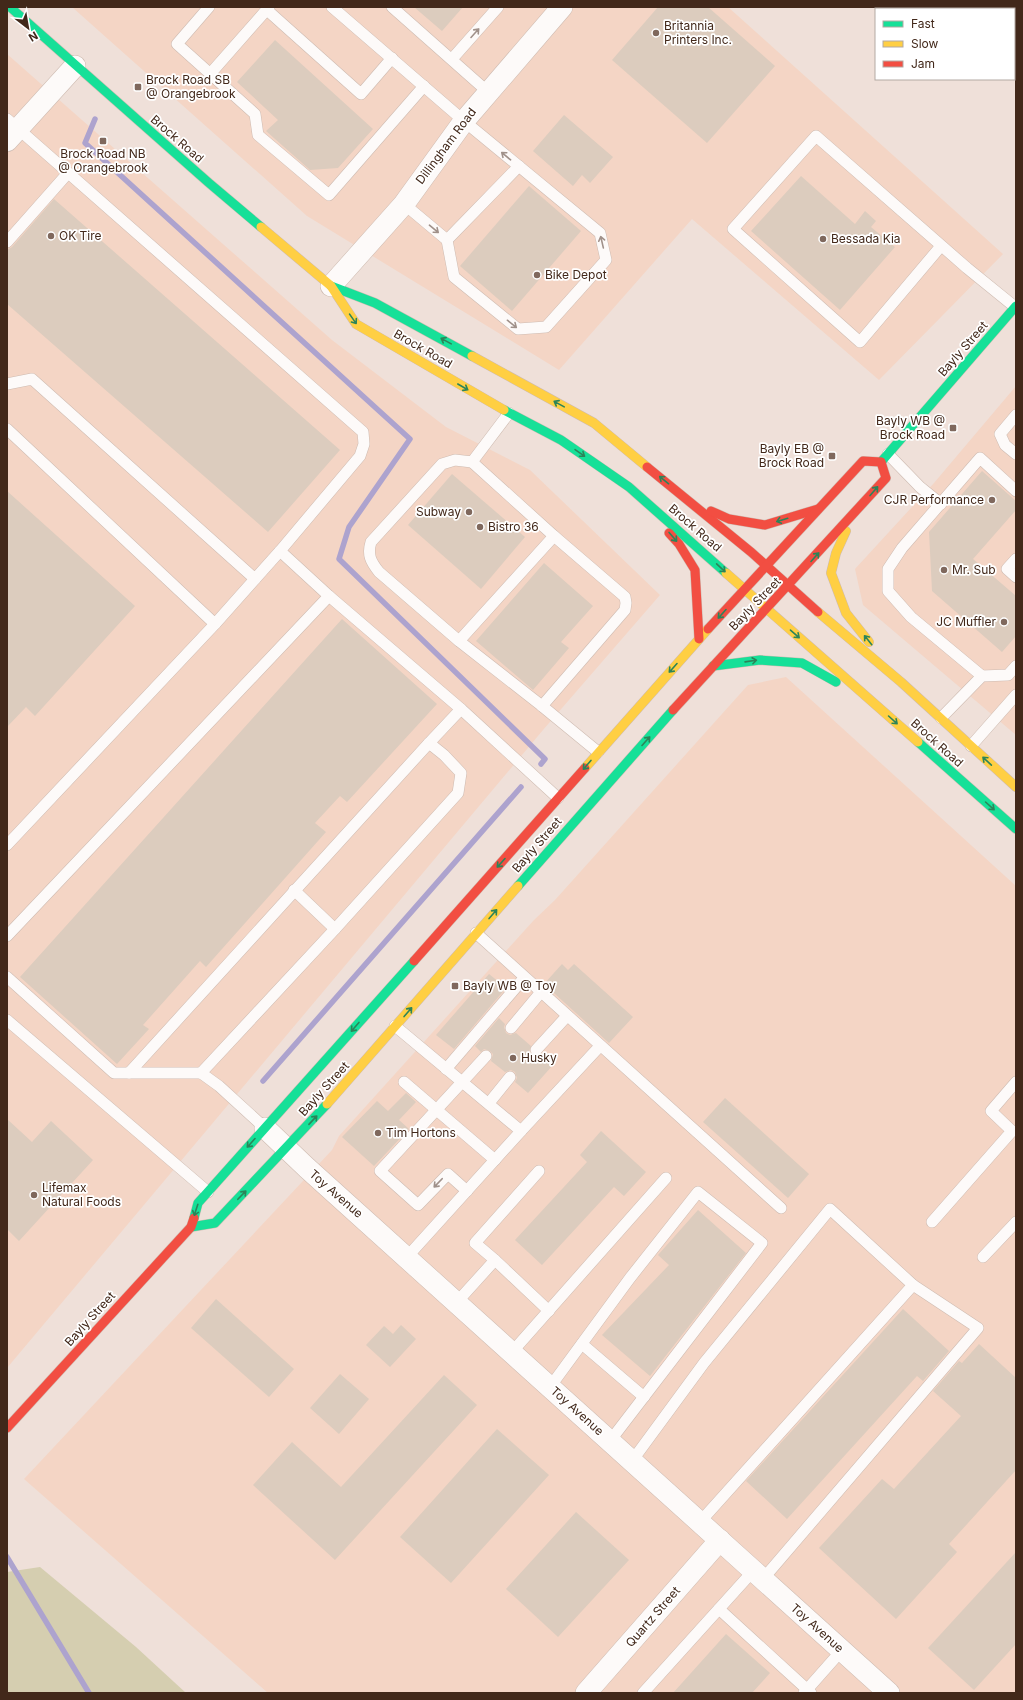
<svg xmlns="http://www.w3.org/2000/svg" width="1023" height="1700" viewBox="0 0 1023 1700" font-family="Inter,sans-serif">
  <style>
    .built { fill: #f4d5c5 }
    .green { fill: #d5ceb0 }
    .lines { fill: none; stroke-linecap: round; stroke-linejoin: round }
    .stream { stroke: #ada3ce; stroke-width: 5.5 }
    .building { fill: #dcccbe }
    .lane-casing { stroke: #cebbb1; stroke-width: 12 }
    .street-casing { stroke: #cebbb1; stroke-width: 22 }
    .fast-casing { stroke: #cebbb1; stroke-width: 10 }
    .slow-casing { stroke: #cebbb1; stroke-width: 10 }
    .jam-casing { stroke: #cebbb1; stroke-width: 10 }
    .lane { stroke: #fdfaf9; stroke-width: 11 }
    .street { stroke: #fdfaf9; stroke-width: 21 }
    .fast { stroke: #16e098; stroke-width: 9 }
    .slow { stroke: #ffcf43; stroke-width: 9 }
    .jam { stroke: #f24e42; stroke-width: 9 }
    .oneway { stroke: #a0918a }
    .oneway2 { stroke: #2c8459 }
    .poi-dot { fill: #7f685d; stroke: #fff; stroke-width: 1.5 }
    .labels { text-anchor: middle; stroke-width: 3.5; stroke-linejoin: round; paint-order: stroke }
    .poi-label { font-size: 12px; fill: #42281a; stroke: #fff; text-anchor: start }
    .street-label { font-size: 12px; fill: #42281a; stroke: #fff }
  </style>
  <rect width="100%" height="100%" fill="#efe0d9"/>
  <g class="built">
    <path d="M72,7H728L1003,254L879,380L692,219L559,370L307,216Z"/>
    <path d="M7,54L332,340L446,427L530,470L660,595L543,730L7,1368Z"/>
    <path d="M1016,386V735L863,605L855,569L934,483Z"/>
    <path d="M786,677L1016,886V1693H268L24,1479L332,1150L339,1136L534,920L555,900L748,685Z"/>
  </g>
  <path class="green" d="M40,1567L136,1647L186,1693H7V1572Z"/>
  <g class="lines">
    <g class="stream">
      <path d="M95,119L85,143L410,439L349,527L339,559L545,759L541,764"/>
      <path d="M263,1081L521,787"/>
      <path d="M7,1557L89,1693"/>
    </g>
  </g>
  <g class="building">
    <path d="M414,7H463L442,31Z"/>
    <path d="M658,7H708L775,66L707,143L612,60Z"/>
    <path d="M275,40L373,129L338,168L310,170L266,131L278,120L237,82Z"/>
    <path d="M564,115L613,157L590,183L582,175L573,186L533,151Z"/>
    <path d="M801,176L855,224L865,211L876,221L871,227L895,247L840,310L751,231Z"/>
    <path d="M529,186L581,231L512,311L460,266Z"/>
    <path d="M54,199L340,450L268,532L7,304V250L12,247Z"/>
    <path d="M982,471L1016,501V510L973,559L1016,596V636L1002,652L932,591L929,532Z"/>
    <path d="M452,474L525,537L481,589L408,525Z"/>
    <path d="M7,491L135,606L35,716L26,707L7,727Z"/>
    <path d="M544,563L593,606L561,642L569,648L533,690L476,641Z"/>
    <path d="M342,619L437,704L347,802L340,796L315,823L326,832L206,967L200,961L143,1025L149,1029L117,1064L20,977Z"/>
    <path d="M562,964L568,970L574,964L633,1017L609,1043L544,984Z"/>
    <path d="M489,974L506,988L454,1049L436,1035Z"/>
    <path d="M499,1018L505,1024L504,1027L506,1033L510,1035L516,1033L531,1046L529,1052L532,1055L538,1057L541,1055L553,1065L528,1093L515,1082L517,1078L515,1072L511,1070L505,1072L491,1061L493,1054L490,1051L484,1049L481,1052L475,1046Z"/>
    <path d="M406,1093L416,1102L399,1120L409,1129L374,1166L342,1137L377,1101L388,1111Z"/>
    <path d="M725,1098L809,1174L788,1198L703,1122Z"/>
    <path d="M7,1119L32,1142L51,1121L93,1160L19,1241L7,1229Z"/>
    <path d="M601,1131L646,1172L624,1196L614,1187L542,1265L515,1240L587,1162L580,1155Z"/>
    <path d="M698,1210L746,1253L650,1376L602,1335L669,1265L658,1255Z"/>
    <path d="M216,1299L294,1369L269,1397L191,1328Z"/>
    <path d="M903,1309L949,1351L923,1381L917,1376L787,1519L746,1481Z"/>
    <path d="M401,1325L416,1339L390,1367L366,1345L384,1326L393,1334Z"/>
    <path d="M979,1344L1016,1378V1470L949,1544L957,1552L896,1619L819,1548L882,1479L894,1489L961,1416L933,1391L959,1361L962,1363Z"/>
    <path d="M340,1374L369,1399L339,1434L310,1408Z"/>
    <path d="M444,1375L477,1405L335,1560L253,1485L292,1442L341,1487Z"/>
    <path d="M497,1429L549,1475L451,1583L400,1537Z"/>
    <path d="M576,1512L629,1560L558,1637L506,1589Z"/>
    <path d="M1016,1552V1644L974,1690L928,1648Z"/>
    <path d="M726,1634L770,1673L752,1693H673Z"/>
  </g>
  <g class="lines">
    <defs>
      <g id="lane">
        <path d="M209,7L177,44L255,114L258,135L329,195L424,86"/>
        <path d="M332,7L464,121L600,233L606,260L546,327L518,329L454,277L447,240L404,204"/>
        <path d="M392,7L488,92"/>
        <path d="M267,10L361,94L392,58"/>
        <path d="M452,59L498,7"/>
        <path d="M210,74L269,7"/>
        <path d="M7,119L363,432L364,444L360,456L280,551L329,596"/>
        <path d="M447,240L519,166"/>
        <path d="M7,242L68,173"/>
        <path d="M941,246L860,342L733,229L816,136L967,268L1015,307"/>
        <path d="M7,384L32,379L255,579L280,551"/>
        <path d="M509,413L472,462L455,460L442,464L371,542C367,555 371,562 379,572L459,641L542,706L598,752"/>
        <path d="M1016,415L1000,434L1005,445L1016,454"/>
        <path d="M7,429L215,624L255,579"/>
        <path d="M888,454L920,487L941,504"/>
        <path d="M472,462L554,536L625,597L626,603L625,610L542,706"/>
        <path d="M1016,559L1007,569L1016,577"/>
        <path d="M459,641L554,536"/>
        <path d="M982,676L911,617L888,591V569L902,548L980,458L1016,491"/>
        <path d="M941,718L982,676L1008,675L1016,666"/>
        <path d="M971,746L1016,695"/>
        <path d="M7,845L215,624"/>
        <path d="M294,890L335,929"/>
        <path d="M476,933L781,1208"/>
        <path d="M7,936L329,596L461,709"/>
        <path d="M7,977L114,1073H201"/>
        <path d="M7,1020L208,1192"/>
        <path d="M395,1026L521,1131L407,1257"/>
        <path d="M511,1028L541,992"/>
        <path d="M536,1050L567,1016"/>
        <path d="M446,1069L524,978"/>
        <path d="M129,1073L429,743"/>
        <path d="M404,1082L495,1160"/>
        <path d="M489,1103L510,1077"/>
        <path d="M265,1128L219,1086L201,1073L335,929L458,793L461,773L444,755L429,743L461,709L558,798"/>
        <path d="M521,1131L600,1046"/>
        <path d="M467,1191L448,1174L418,1205L380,1171L486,1056"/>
        <path d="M932,1222L1012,1131L991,1111L1016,1082"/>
        <path d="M983,1257L1016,1222"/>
        <path d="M495,1260L549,1311"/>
        <path d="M457,1302L495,1260L475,1243L539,1171"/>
        <path d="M582,1344L644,1397"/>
        <path d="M512,1352L666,1178"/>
        <path d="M550,1387L630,1278L698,1192L762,1243L610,1441"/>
        <path d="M632,1461L704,1363L830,1209L913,1285L700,1522"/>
        <path d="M763,1579L978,1328L913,1285"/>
        <path d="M719,1609L811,1693"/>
        <path d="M643,1693L754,1570"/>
        <path d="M804,1693L842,1650"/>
      </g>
      <g id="street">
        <path d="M7,141L75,66"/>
        <path d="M331,286L404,204L464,121L562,7"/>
        <path d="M265,1128L307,1168L889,1693"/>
        <path d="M586,1693L720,1540"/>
      </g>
      <g id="fast">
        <path d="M10,7L209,183L261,227"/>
        <path d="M331,286L375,303L472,356"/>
        <path d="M504,410L561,440L629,487L726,573"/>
        <path d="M881,462L1016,306"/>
        <path d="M713,666L760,660L802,663L836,682"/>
        <path d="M918,742L1016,829"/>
        <path d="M518,886L673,710"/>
        <path d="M194,1218L198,1203L414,961"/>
        <path d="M191,1227L215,1223L327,1104"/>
      </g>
      <g id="slow">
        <path d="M261,227L331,286L356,324L504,410"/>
        <path d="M472,356L594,423L647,467"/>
        <path d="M846,531L836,553L831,573L846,613L869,642"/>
        <path d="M726,573L918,742"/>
        <path d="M818,612L901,682L1016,787"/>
        <path d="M585,768L708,629"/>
        <path d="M327,1104L518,886"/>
      </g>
      <g id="jam">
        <path d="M647,467L751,552L818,612"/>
        <path d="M711,511L729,519L765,525L818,509"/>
        <path d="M669,533L679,544L695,570L699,639"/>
        <path d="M708,629L863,461L881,462"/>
        <path d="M673,710L886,478L881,462"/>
        <path d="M414,961L585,768"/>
        <path d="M7,1428L191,1227L194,1218"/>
      </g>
    </defs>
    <use href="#lane" class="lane-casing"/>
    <use href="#street" class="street-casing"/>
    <use href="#fast" class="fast-casing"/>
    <use href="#slow" class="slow-casing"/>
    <use href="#jam" class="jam-casing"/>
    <use href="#lane" class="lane"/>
    <use href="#street" class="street"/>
    <use href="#fast" class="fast"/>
    <use href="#slow" class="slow"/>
    <use href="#jam" class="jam"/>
  </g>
  <defs><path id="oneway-shaft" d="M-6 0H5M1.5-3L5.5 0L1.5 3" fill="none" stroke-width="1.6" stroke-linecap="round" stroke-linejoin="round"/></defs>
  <g class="oneway">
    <use href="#oneway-shaft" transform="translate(475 33) rotate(-48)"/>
    <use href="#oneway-shaft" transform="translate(506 156) rotate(-140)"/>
    <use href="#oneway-shaft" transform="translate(434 229) rotate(40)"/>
    <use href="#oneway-shaft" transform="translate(602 242) rotate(-103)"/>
    <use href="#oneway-shaft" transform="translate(512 324) rotate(39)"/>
    <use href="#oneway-shaft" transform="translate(438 1183) rotate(134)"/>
  </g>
  <g class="oneway2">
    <use href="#oneway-shaft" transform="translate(353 319) rotate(55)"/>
    <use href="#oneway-shaft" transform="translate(446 341) rotate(-151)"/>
    <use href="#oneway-shaft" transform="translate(463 387) rotate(30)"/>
    <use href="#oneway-shaft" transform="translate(559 404) rotate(-151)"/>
    <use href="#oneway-shaft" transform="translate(580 453) rotate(35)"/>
    <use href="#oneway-shaft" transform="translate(664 480) rotate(-141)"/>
    <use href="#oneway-shaft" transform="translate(874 491) rotate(-49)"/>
    <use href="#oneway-shaft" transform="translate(782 520) rotate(163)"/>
    <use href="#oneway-shaft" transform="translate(673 537) rotate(49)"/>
    <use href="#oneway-shaft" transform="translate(815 557) rotate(-48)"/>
    <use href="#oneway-shaft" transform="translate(721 568) rotate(43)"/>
    <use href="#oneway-shaft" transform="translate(722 614) rotate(132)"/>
    <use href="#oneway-shaft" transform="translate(795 634) rotate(41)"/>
    <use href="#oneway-shaft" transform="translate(868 640) rotate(-129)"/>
    <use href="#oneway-shaft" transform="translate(751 661) rotate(-8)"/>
    <use href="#oneway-shaft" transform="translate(673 668) rotate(132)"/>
    <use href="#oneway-shaft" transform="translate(893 720) rotate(42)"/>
    <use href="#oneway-shaft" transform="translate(646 741) rotate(-48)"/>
    <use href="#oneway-shaft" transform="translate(987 761) rotate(-137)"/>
    <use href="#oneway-shaft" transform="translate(587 765) rotate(131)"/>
    <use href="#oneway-shaft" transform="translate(990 806) rotate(42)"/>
    <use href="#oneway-shaft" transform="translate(501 863) rotate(132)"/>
    <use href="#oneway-shaft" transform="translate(493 914) rotate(-49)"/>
    <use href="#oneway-shaft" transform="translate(408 1012) rotate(-49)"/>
    <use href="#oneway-shaft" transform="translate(355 1027) rotate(131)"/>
    <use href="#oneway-shaft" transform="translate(313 1120) rotate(-47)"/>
    <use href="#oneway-shaft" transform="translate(251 1143) rotate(132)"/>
    <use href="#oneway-shaft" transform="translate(242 1195) rotate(-46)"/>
    <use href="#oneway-shaft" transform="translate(196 1210) rotate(108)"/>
  </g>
  <g class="poi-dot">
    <circle cx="656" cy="33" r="4"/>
    <rect x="134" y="83" width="8" height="8" rx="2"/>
    <rect x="99" y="137" width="8" height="8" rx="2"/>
    <circle cx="51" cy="236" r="4"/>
    <circle cx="823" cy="239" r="4"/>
    <circle cx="537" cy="275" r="4"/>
    <rect x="949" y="424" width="8" height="8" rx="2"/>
    <rect x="828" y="452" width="8" height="8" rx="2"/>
    <circle cx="992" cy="500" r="4"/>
    <circle cx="469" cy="512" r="4"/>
    <circle cx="480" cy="527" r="4"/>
    <circle cx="944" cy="570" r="4"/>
    <circle cx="1004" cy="622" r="4"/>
    <rect x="451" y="982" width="8" height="8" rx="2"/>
    <circle cx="513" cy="1058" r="4"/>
    <circle cx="378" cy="1133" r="4"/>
    <circle cx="34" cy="1195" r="4"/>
  </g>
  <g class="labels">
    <g class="poi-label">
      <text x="664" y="30">Britannia<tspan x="664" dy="14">Printers Inc.</tspan></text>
      <text x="146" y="84">Brock Road SB<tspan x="146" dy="14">@ Orangebrook</tspan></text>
      <text x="103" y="158" text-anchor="middle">Brock Road NB<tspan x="103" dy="14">@ Orangebrook</tspan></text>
      <text x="59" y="240">OK Tire</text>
      <text x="831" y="243">Bessada Kia</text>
      <text x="545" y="279">Bike Depot</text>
      <text x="945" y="425" text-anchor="end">Bayly WB @<tspan x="945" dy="14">Brock Road</tspan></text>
      <text x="824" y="453" text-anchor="end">Bayly EB @<tspan x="824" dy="14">Brock Road</tspan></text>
      <text x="984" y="504" text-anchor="end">CJR Performance</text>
      <text x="461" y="516" text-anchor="end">Subway</text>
      <text x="488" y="531">Bistro 36</text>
      <text x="952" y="574">Mr. Sub</text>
      <text x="996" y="626" text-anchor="end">JC Muffler</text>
      <text x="463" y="990">Bayly WB @ Toy</text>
      <text x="521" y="1062">Husky</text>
      <text x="386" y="1137">Tim Hortons</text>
      <text x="42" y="1192">Lifemax<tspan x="42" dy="14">Natural Foods</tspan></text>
    </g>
    <g class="street-label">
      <text transform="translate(177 139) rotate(41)" y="4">Brock Road</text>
      <text transform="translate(446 146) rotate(-53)" y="4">Dillingham Road</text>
      <text transform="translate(423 349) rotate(30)" y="4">Brock Road</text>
      <text transform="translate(963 349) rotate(-49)" y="4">Bayly Street</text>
      <text transform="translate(695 528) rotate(41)" y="4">Brock Road</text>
      <text transform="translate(755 604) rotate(-46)" y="4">Bayly Street</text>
      <text transform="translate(937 743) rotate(42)" y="4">Brock Road</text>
      <text transform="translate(537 845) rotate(-49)" y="4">Bayly Street</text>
      <text transform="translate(324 1089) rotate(-48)" y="4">Bayly Street</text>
      <text transform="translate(336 1194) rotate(41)" y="4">Toy Avenue</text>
      <text transform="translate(90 1319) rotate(-48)" y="4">Bayly Street</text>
      <text transform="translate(577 1411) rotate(42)" y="4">Toy Avenue</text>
      <text transform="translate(653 1617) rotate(-49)" y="4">Quartz Street</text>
      <text transform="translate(817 1628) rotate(42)" y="4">Toy Avenue</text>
    </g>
  </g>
  <rect width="1023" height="1700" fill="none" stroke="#42281a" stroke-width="16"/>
  <rect x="875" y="8" width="140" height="72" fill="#ffffff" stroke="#b3a9a3"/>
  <rect x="883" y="21" width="20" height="6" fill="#16e098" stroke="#b3a9a3"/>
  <text x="911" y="28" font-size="12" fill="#42281a">Fast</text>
  <rect x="883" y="41" width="20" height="6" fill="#ffcf43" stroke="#b3a9a3"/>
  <text x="911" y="48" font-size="12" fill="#42281a">Slow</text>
  <rect x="883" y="61" width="20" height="6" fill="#f24e42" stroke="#b3a9a3"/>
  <text x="911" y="68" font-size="12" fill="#42281a">Jam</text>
  <g transform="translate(28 28) rotate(149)" stroke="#ffffff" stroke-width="3" paint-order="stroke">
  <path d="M0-3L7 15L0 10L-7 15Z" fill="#42281a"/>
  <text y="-6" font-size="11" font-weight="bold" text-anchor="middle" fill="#42281a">N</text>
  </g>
</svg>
